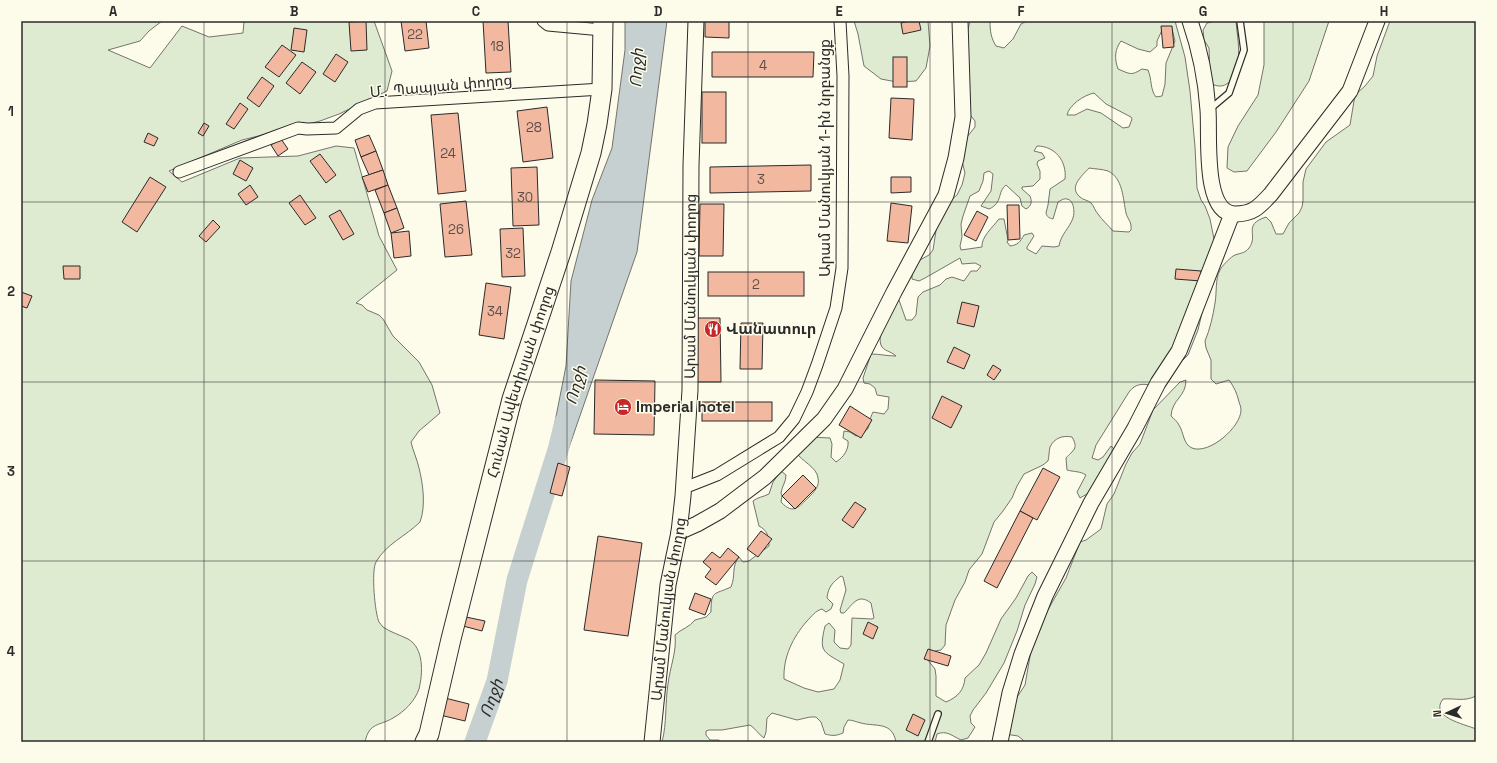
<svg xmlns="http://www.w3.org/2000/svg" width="1497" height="763" viewBox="0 0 1497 763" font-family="'Space Grotesk','Noto Sans Armenian',sans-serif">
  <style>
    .green { fill: #deebd1; stroke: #74746e; fill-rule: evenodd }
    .water { fill: #c7d0d0; stroke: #74746e }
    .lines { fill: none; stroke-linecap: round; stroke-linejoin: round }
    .river { stroke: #c7d0d0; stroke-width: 21 }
    .building { fill: #f2b8a0; stroke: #2b2b2b }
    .lane-casing { stroke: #2b2b2b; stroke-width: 8 }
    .street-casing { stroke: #2b2b2b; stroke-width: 13 }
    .secondary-casing { stroke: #2b2b2b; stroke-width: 17 }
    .highway-casing { stroke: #2b2b2b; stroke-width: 21 }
    .lane { stroke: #fdfbea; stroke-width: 5.5 }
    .street { stroke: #fdfbea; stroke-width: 11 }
    .secondary { stroke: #fdfbea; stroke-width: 15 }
    .highway { stroke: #fdfbea; stroke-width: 19 }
    .grid { fill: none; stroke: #2b2b2b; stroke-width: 1; stroke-opacity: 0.55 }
    .labels { text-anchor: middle; stroke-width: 3; stroke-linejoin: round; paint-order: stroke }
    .number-label { font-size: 13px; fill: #5d4e48 }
    .street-label { font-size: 15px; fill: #2b2b2b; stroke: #fdfbea }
    .poi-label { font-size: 15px; font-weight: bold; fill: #2b2b2b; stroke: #fdfbea; text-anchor: start }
    .water-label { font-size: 16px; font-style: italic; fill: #2b2b2b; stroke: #fdfbea }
    .neatline { fill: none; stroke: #2b2b2b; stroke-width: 1.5 }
    .grid-label { font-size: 13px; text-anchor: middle; font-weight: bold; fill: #2b2b2b }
  </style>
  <rect width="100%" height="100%" fill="#fdfbea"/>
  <g class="green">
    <path d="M21,21H162L149,31L140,41L108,50L150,68L182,26L209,37L243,33L244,21H374L392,71L387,91L339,114L320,121L242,140L169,171L182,182L240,158L298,156L336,146L354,148L379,236L397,270L356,303L362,305L367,310L379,315L383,319L393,336L419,362L432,385L440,413L419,431L411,442C413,451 417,459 419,468C423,484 426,506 420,522C406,536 386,544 376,562C371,571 375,614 379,622C380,624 382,625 383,627C390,632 400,635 408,639C424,648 423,673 419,689C415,701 404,712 393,718C380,726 369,722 365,742H21Z"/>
    <path d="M854,21H928L930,46L926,68L916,81L897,82L881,79L864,66L858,34Z"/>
    <path d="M970,21H990C990,31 991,38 996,46L1004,48L1013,39L1021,24L1027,21H1175L1185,57L1190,91L1195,147L1197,188L1201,200L1205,206L1210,219L1214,239L1206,296L1198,330L1188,355L1183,360L1176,362L1152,385C1142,384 1136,383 1129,392L1096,445L1092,458L1098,460L1103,457L1111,446L1116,451C1107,468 1098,490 1080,498L1077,492L1086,475C1080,471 1074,472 1067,470L1066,458C1073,450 1079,449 1072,437C1063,435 1054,438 1050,447C1049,451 1049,457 1048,461L1043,465L1024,474L1017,486L1012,498L1003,511L994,522L982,554L969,570L965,582L955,600L946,625L945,645L941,650L935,651L927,659L935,669L936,676V696L946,702C958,697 964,690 965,678L979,665L986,653L1001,619L1016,598L1028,576L1032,572L1037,577L1035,584L1025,605L1017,631L1004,663L986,693L973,710L970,716L971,723L975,727L968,738L961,740C952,736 947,730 937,734L935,742H896C892,721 876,727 861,723C856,722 853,720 848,720L844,727L843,733C836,736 832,736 825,734L821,722L816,717H810L797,720L772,713L767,718L766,732L764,738C758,734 756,729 750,725L722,730H709L706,731V735L710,740H719L721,742H662C667,723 665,703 668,684C670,667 677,651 675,635C681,629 690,627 695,620L706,617L711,612C711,590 714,595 731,587C736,575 731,567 739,557L743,562L749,561L769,546C769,536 767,530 759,526L753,501C758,497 763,497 769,494L773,482L781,471L786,475C786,482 782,486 781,493L782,496L781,502C794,516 799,506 809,497C814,492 820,486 818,478C817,467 801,461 796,452L811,437L830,438L832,444L831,457L836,462C844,457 849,449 848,441L843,438L844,431L850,432L856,436C874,429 866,426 873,412L884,414L888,409L889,397L877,395L875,388L870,384L864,383L863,378L871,354C880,354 886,356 896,356C891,351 883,351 881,345C877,335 889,312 893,302L899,300L906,320H912L916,315L918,297L923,292L940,285L946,279L952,277L964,281L971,271H977L981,266L975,263L962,264L960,258L925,278L919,281L912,279V272L918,261L929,255L933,250L937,224L947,203L957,195L962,185L965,173L962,161L963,142L975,127V121L971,116L966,114L964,46ZM1163,28L1172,29L1175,41L1166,63L1165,84L1162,96L1156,97C1150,90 1152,79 1148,70L1142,69C1131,76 1130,74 1118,69C1114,58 1115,49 1121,41L1138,49L1150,52L1157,46V41ZM1094,93L1106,104L1131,117L1132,119L1129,127L1123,128L1101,113L1087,109L1075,115H1067C1069,105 1084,95 1094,93ZM1037,146C1055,146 1067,161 1065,179L1050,189L1048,205L1046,213C1047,217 1049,218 1053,219L1058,202C1060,201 1064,198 1067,199C1074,200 1075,212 1073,218C1069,229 1061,234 1059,246L1054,247L1042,246L1036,254L1027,249V247L1034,236L1032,233L1024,235C1020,242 1018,245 1010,246L1007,242L1008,240L1004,219H999C993,227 981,237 982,247L961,250L960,246L962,237L961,224L963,216L970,196L979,191L983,181L984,173L989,171L993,174L991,191L981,206L989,209C1003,203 997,192 1006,185L1020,198L1022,206L1026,209C1032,206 1032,201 1030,196L1022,189V187L1033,186L1040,179V171L1037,164L1038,161L1045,158L1042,153L1034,151ZM1089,168C1095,169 1102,169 1108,171C1123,178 1123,199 1126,213C1128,220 1132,222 1131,230L1129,232L1113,231C1108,225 1102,220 1098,214C1095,211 1094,206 1091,203C1088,200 1083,200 1080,197C1068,187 1082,176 1089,168ZM841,576L843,577L846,590L840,610L841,613H844C853,604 858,593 871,603L874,618L872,619L852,618L851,645L848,649L840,648L834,642L835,630L829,623L825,626C819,652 822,651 844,664L840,680L834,689L818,692L804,688L784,679C783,657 793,637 807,621C812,616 815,611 822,609L826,612L831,609L833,604L827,598C828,587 833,582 841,576Z"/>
    <path d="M1216,21H1236C1237,34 1240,49 1238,62C1236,75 1228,92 1212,84L1210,79L1209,48L1204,40L1203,30L1207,23Z"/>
    <path d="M1264,21H1329L1309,81L1276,132L1247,171L1234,172L1227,168L1228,147L1238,126L1258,95L1264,65Z"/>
    <path d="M1390,21H1476V696C1463,702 1457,698 1443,699C1429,717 1464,724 1476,729V742H1023V740L1018,736L1005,734L1010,708L1025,685L1032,645L1045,615L1066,578L1080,542L1086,540L1101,529L1107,504L1114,494L1126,464L1132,453L1140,444L1153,410L1180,382L1186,380C1186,397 1172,399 1171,416C1174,419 1177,421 1179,425C1184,433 1183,444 1192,448C1209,455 1241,427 1241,410C1241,407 1240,405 1239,402C1237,393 1234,387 1229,380L1216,384L1211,379V360L1206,348L1205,341C1210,329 1213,316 1215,303C1217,292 1215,279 1220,270C1222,266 1229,259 1233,256C1238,253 1245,254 1249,248C1259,235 1242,225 1266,217L1271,222L1276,234H1283L1289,223L1299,213L1302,207L1303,201V182L1306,169L1326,142L1350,125L1355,95L1365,86L1373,76L1377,56Z"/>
  </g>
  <path class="water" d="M625,21H667L637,252L567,453L550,447L566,366L571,281L592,200L612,148L625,50Z"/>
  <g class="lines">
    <path class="river" id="s1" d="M475,742L497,681L517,580L558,450L565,422"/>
  </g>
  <g class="building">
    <path d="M366,21L367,50L351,51L349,22Z"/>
    <path d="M401,21H426L429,48L405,51Z"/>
    <path d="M483,21H508L511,72L486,73Z"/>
    <path d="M705,21H729V38L705,37Z"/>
    <path d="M909,21H919L921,30L903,34L901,23Z"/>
    <path d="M1161,26H1172L1174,47L1163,48Z"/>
    <path d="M294,28L307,30L304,52L291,50Z"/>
    <path d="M282,45L296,55L279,77L265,67Z"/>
    <path d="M712,52H814L813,77H712Z"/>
    <path d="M336,54L348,62L335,82L323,74Z"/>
    <rect x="893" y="57" width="14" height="30"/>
    <path d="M302,62L316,72L300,94L286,83Z"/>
    <path d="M262,77L274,86L259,107L247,98Z"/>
    <rect x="702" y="92" width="24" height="51"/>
    <path d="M891,98L914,99L912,140L889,138Z"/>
    <path d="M240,103L248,109L234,129L226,124Z"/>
    <path d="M547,107L553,158L523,162L517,111Z"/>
    <path d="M458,113L466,191L438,194L431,115Z"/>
    <path d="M204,123L209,126L203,136L198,133Z"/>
    <path d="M148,133L158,138L154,146L144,142Z"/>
    <path d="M369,135L376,151L361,157L355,140Z"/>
    <path d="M281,139L288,149L278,156L271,145Z"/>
    <path d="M376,151L383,170L369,175L361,157Z"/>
    <path d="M320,154L336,175L326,183L310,161Z"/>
    <path d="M240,160L253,168L246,181L233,174Z"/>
    <path d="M811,165V191L710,193V167Z"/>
    <path d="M537,167L539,225L513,226L511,168Z"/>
    <path d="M383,170L388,185L368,192L362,177Z"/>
    <path d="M150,177L166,187L137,232L122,222Z"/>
    <path d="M891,177H911V192L891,193Z"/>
    <path d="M250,185L258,197L246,205L238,194Z"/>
    <path d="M388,185L397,208L384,213L375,190Z"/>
    <path d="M300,195L316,218L305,225L289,203Z"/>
    <path d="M466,201L472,255L445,257L440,204Z"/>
    <path d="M891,203L912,206L908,243L887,241Z"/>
    <path d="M700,204H724L723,256H699Z"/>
    <path d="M1007,205H1019L1020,239L1008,240Z"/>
    <path d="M397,208L404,228L391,233L384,213Z"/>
    <path d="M340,210L354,234L343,240L329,216Z"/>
    <path d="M977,211L988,217L976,241L964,235Z"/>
    <path d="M213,220L220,227L206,242L199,236Z"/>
    <path d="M523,228L525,276L502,277L500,229Z"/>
    <path d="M409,231L411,256L394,258L391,233Z"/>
    <path d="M63,266H80V279H64Z"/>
    <path d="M1176,269L1201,271V281L1175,279Z"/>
    <rect x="708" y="272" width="96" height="24"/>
    <path d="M486,283L511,287L504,339L479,335Z"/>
    <path d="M21,292L32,296L27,308L21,306Z"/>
    <path d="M962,302L979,306L974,327L957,323Z"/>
    <path d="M696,318H720L721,382H696Z"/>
    <path d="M741,323H763L762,369H740Z"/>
    <path d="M954,347L970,355L964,369L947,362Z"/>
    <path d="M993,365L1001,370L994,380L987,375Z"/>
    <path d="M595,380L655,381L654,435L594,434Z"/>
    <path d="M942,396L962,406L951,428L932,418Z"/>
    <rect x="702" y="402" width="70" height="19"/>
    <path d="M850,406L872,420L861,438L839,425Z"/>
    <path d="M558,463L570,467L562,496L550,493Z"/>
    <path d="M1043,468L1060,477L1037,520L1020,511Z"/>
    <path d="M803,475L816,488L795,509L782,496Z"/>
    <path d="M855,502L866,509L853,528L842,520Z"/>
    <path d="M1020,511L1033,518L997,588L984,581Z"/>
    <path d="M761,531L772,539L758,557L747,549Z"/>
    <path d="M598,536L642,543L628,636L584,630Z"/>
    <path d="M728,548L739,557L716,585L705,577L711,569L703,562L712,552L720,558Z"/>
    <path d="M695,593L711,599L705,615L689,609Z"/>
    <path d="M466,617L485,621L482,631L463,626Z"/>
    <path d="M868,622L878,627L873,639L863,634Z"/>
    <path d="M928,649L951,656L948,666L924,659Z"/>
    <path d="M445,698L469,704L465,721L440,715Z"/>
    <path d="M913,714L925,720L918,736L906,730Z"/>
  </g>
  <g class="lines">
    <defs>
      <g id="lane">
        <path d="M1210,109L1229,93L1244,50L1240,21"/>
        <path d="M928,742L938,714"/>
      </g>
      <g id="street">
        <path d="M543,21L548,25L602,30"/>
        <path d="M179,172L298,128L307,129L336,128L359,109L375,103L602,89"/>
        <path d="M684,488L717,475L779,437L794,419L807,392L817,365L836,308L842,268L843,76L840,21"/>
      </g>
      <g id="secondary">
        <path d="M1190,21C1200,50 1206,80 1208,110C1210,133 1202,214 1235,214C1253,214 1259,207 1271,194L1350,91L1377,21"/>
        <path d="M679,532L697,524L720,511L765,477L824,419L845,389L894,292L946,195L956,158L963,117L960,21"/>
        <path id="s2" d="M652,742L668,585L679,532L683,496L690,390L691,165L696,21"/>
        <path d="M1000,742L1010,693L1022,654L1045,596L1091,503L1135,428L1158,383L1179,351L1232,214"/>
      </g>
      <g id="highway">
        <path id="s3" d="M425,742L429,734L451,639L512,399L561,252L591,153L597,124L602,89L603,21"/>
      </g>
    </defs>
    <use href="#lane" class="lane-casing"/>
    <use href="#street" class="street-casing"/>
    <use href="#secondary" class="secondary-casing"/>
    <use href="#highway" class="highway-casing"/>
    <use href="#lane" class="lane"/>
    <use href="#street" class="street"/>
    <use href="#secondary" class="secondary"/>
    <use href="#highway" class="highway"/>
  </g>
  <path class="grid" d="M204,21V742M385,21V742M567,21V742M748,21V742M930,21V742M1112,21V742M1293,21V742M21,202H1476M21,382H1476M21,561H1476"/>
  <defs>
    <symbol id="restaurant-disc" viewBox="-11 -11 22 22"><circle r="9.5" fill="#c62828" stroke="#fdfbea"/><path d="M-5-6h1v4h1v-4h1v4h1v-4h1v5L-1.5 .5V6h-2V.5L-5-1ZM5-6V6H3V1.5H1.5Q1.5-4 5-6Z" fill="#fff"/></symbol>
    <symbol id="hotel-disc" viewBox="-11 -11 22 22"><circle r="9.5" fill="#c62828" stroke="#fdfbea"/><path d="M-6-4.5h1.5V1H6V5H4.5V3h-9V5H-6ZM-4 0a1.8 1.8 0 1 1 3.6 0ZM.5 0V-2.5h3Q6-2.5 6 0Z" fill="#fff"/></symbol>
  </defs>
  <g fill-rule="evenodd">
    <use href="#restaurant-disc" x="703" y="319" width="20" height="20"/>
    <use href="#hotel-disc" x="613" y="397" width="20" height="20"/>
  </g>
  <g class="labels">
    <g class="number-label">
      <text x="415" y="39">22</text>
      <text x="497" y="51">18</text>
      <text x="763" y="70">4</text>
      <text x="534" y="132">28</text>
      <text x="448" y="158">24</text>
      <text x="761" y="184">3</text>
      <text x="525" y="202">30</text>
      <text x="456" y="234">26</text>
      <text x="513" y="258">32</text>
      <text x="756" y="289">2</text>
      <text x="495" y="316">34</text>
    </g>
    <g class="street-label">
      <text transform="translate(441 86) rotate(-5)" y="5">Մ․ Պապյան փողոց</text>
      <text transform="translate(825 158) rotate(-90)" y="5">Արամ Մանուկյան 1-ին նրբանցք</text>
      <text dy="5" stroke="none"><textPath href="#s2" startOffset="458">Արամ Մանուկյան փողոց</textPath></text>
      <text dy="5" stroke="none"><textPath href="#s3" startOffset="373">Հունան Ավետիսյան փողոց</textPath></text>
      <text dy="5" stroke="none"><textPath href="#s2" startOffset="134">Արամ Մանուկյան փողոց</textPath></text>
    </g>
    <g class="poi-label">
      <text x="726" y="334">Վանատուր</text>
      <text x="636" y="412">Imperial hotel</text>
    </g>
    <g class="water-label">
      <text transform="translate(636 68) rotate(-87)" y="6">Ողջի</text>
      <text transform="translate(575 385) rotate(-75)" y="6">Ողջի</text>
      <text dy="6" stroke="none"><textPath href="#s1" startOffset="47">Ողջի</textPath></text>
    </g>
  </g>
  <rect width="1497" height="763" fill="none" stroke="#fdfbea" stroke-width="44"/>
  <g transform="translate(1447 713) rotate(266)" stroke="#fdfbea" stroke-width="3" paint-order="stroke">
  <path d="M0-3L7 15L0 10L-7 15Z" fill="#2b2b2b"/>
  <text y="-6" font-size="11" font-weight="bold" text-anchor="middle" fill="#2b2b2b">N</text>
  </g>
  <rect x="22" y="22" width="1453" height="719" class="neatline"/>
  <g class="grid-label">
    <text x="113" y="16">A</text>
    <text x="294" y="16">B</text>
    <text x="476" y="16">C</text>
    <text x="658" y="16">D</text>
    <text x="839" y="16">E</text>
    <text x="1021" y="16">F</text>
    <text x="1203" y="16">G</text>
    <text x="1384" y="16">H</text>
    <text x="11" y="116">1</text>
    <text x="11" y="296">2</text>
    <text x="11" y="476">3</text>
    <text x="11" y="656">4</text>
  </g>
</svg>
